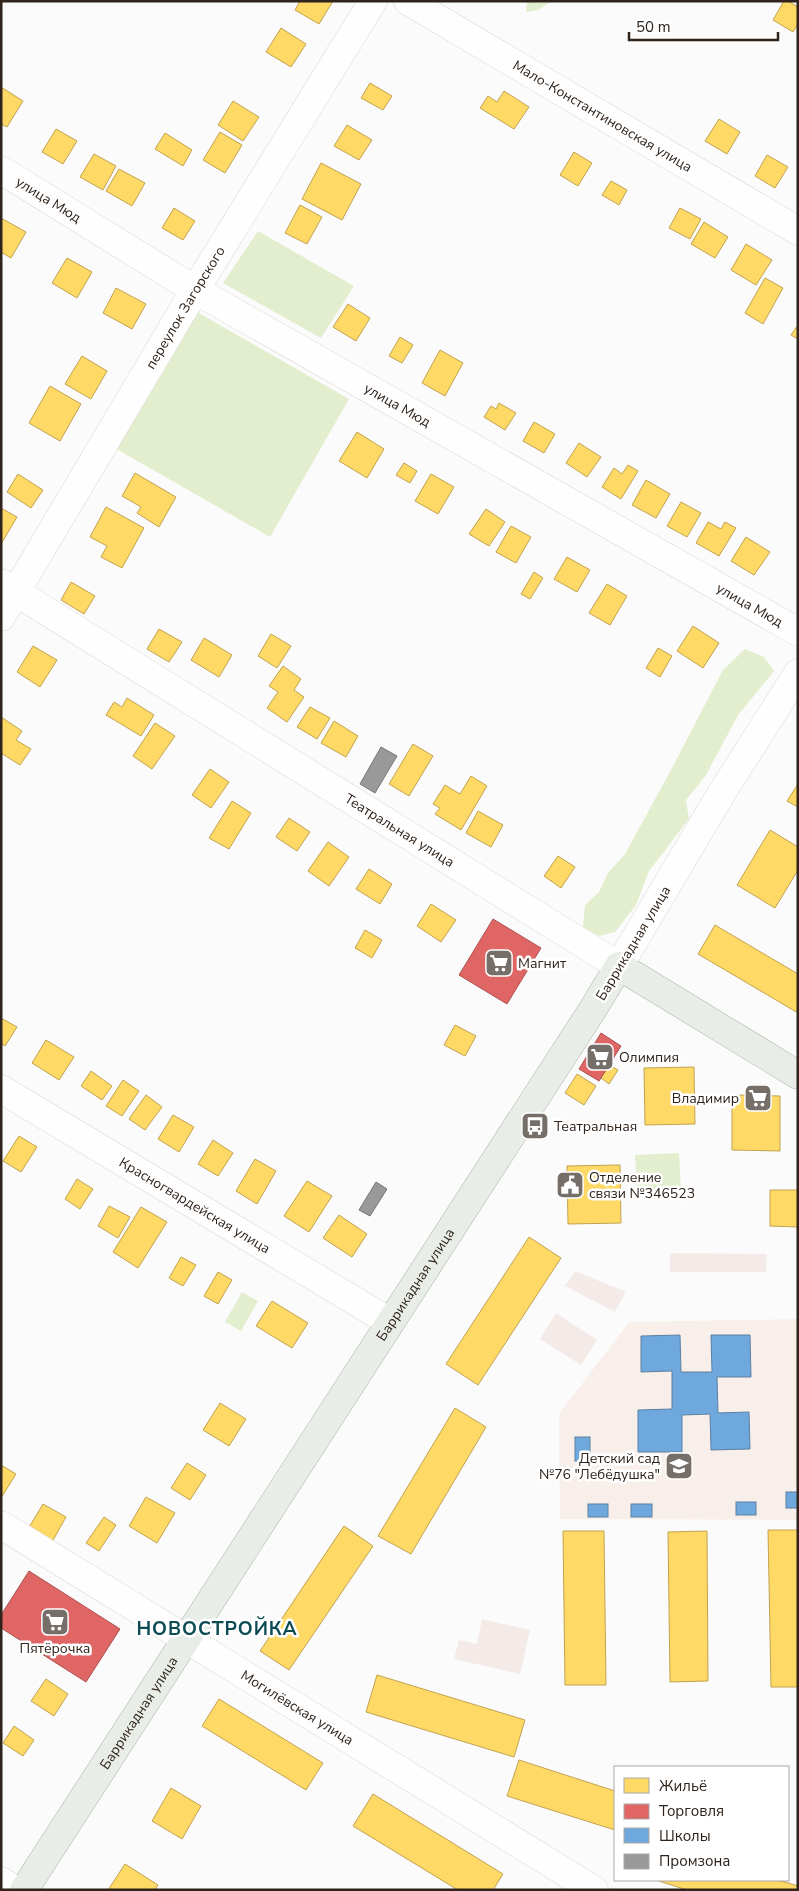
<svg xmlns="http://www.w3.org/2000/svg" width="799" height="1891" viewBox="0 0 799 1891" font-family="'Nunito Sans',sans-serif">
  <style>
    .built { fill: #f8efea }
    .industrial { fill: #f4ebe8 }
    .green { fill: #e2eece }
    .homes { fill: #ffd966; stroke: #c1a250 }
    .shops { fill: #e06666; stroke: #ab5250 }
    .schools { fill: #6fa8dc; stroke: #5c80a2 }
    .industry { fill: #999; stroke: #797673 }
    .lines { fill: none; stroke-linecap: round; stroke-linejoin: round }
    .minor-casing { stroke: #dcd6d2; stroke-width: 29 }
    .major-casing { stroke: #acb6a8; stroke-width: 29 }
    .minor { stroke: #fefefe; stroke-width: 28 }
    .major { stroke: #e8eee7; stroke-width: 28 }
    .labels { text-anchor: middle; stroke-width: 5; stroke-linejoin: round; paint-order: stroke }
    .street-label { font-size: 14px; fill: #2f231b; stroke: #fff }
    .poi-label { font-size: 14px; fill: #2f231b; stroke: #fff; text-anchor: start }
    .district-label { font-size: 19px; font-weight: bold; letter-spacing: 1px; fill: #0c4b52; stroke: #fff }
  </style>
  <rect width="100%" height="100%" fill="#fbfbfb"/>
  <path class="built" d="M798,1319V1520L560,1519L559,1414L629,1322Z"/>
  <g class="industrial">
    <path d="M670,1253L767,1254L766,1272H670Z"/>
    <path d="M575,1271L626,1292L615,1312L565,1286Z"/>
    <path d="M556,1313L597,1340L581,1365L540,1339Z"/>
    <path d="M482,1619L530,1630L520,1674L454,1659L459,1640L477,1644Z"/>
  </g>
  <g class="green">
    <path d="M527,1H552L538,10L526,12Z"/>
    <path d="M258,231L354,286L321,338L223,283Z"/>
    <path d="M192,309L349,399L270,537L113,447Z"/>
    <path d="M745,649L764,657L774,671L738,715L706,775L686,800L689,819L649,871L636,905L615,932L599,936L583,927L585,905L599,892L608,873L625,854L671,770L723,670Z"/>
    <path d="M679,1153L681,1190L637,1191L635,1155Z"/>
    <path d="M242,1292L258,1301L241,1331L225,1322Z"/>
  </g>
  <g class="homes">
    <path d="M300,1H333L319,24L295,10Z"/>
    <path d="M784,1H788L798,7V24L793,32L773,20Z"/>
    <path d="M281,28L306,44L291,67L266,52Z"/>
    <path d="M370,83L392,96L383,110L361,98Z"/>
    <path d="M1,87L23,101L7,127L1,124Z"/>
    <path d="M504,91L529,107L514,129L480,108L488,96L497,102Z"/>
    <path d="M233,101L259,117L243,141L218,125Z"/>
    <path d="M719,119L740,132L727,154L705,141Z"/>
    <path d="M347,125L372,140L359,160L334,146Z"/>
    <path d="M56,129L77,141L63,164L42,152Z"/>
    <path d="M220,132L242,145L225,173L203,160Z"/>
    <path d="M165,133L192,150L183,166L155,149Z"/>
    <path d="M574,152L592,163L578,186L560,175Z"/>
    <path d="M94,154L116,166L103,190L80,177Z"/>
    <path d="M767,155L788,167L775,188L755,176Z"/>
    <path d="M321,163L361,184L342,220L302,199Z"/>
    <path d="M119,169L145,183L132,206L106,191Z"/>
    <path d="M611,181L627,190L619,205L602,195Z"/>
    <path d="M300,205L322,217L307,244L285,233Z"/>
    <path d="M174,208L195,221L183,240L162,228Z"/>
    <path d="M680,208L701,219L690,239L669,228Z"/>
    <path d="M1,218L26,232L11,258L1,252Z"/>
    <path d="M704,222L728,237L715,258L691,244Z"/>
    <path d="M746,244L772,260L756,285L731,270Z"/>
    <path d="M67,258L92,272L77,298L52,283Z"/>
    <path d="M765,278L783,288L763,324L745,313Z"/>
    <path d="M116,288L146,304L132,329L103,313Z"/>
    <path d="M348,304L370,318L356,341L333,327Z"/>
    <path d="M798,325V339L791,335Z"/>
    <path d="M400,337L413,345L402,363L389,356Z"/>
    <path d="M440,350L463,363L445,396L422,383Z"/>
    <path d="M82,356L107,371L91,399L65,384Z"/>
    <path d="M50,386L81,404L60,441L29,423Z"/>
    <path d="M499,403L516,413L505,430L484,417L491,406L496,409Z"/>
    <path d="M534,422L555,434L544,453L523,441Z"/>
    <path d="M357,432L384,449L367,478L339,461Z"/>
    <path d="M579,443L601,457L587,477L566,463Z"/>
    <path d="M404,463L417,471L410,483L396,475Z"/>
    <path d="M628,465L638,471L621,499L602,487L614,468L622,474Z"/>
    <path d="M135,473L176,497L159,527L137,513L141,507L122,496Z"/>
    <path d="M18,474L43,490L31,508L7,492Z"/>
    <path d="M431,474L454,487L438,514L415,501Z"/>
    <path d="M646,480L670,494L656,518L632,505Z"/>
    <path d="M681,502L701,513L687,537L667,526Z"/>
    <path d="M106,507L144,528L122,568L101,557L107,546L90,537Z"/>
    <path d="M1,508L17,517L1,544Z"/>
    <path d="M486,509L505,522L489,546L469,534Z"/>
    <path d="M708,522L721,529L725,522L736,528L719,556L696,543Z"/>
    <path d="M511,526L531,537L516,563L496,552Z"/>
    <path d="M746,537L770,552L754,575L731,561Z"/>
    <path d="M567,557L590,570L577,592L554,579Z"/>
    <path d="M534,572L543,578L530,599L521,594Z"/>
    <path d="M71,582L95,596L84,614L61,600Z"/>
    <path d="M607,584L627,596L610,625L589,613Z"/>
    <path d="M693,626L719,643L703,668L677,651Z"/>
    <path d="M159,629L182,642L169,662L147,649Z"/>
    <path d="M271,634L291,646L277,668L258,656Z"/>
    <path d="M204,638L232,655L219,677L191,660Z"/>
    <path d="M33,646L57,660L40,687L17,672Z"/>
    <path d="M658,648L672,656L660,677L646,668Z"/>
    <path d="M283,666L301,679L294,690L304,697L287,722L267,708L278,692L269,686Z"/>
    <path d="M127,698L154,715L141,736L106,715L114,702L122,707Z"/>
    <path d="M310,707L330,718L317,739L297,727Z"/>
    <path d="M1,717L22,731L16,740L31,749L20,765L1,753Z"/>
    <path d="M334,721L358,736L346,757L321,743Z"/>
    <path d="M155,723L175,736L152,769L133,756Z"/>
    <path d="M413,744L433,756L409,796L389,784Z"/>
    <path d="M210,769L229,782L211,808L192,795Z"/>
    <path d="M471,776L487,786L461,830L435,814L440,808L433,804L445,785L460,794Z"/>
    <path d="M798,784V807L787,801Z"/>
    <path d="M232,801L251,813L229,849L209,838Z"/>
    <path d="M478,811L503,825L491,847L466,833Z"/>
    <path d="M289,818L310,832L297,851L276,837Z"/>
    <path d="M770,830L798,847V870L775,908L737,885Z"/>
    <path d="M328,842L349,857L329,886L308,871Z"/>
    <path d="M558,856L575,867L561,888L544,876Z"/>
    <path d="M369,869L392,884L380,904L356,889Z"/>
    <path d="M431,904L456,920L441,942L417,926Z"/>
    <path d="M715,925L798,974V1013L698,954Z"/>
    <path d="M365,930L382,940L372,958L355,948Z"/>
    <path d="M1,1018L17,1027L5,1046L1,1043Z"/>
    <path d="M455,1025L476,1036L465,1056L444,1045Z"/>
    <path d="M46,1040L74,1057L59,1080L32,1063Z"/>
    <path d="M609,1065L618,1070L609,1084L601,1078Z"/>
    <path d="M694,1067L695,1124L645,1125L644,1068Z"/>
    <path d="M91,1071L112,1086L102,1100L81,1086Z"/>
    <path d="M577,1074L596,1086L584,1105L565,1093Z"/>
    <path d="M123,1080L139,1091L122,1116L106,1106Z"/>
    <path d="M146,1095L162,1107L145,1130L129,1119Z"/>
    <path d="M732,1095L780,1096V1151L732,1150Z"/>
    <path d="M173,1115L194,1127L179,1152L158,1139Z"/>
    <path d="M19,1136L37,1147L21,1172L3,1161Z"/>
    <path d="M213,1140L233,1153L218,1176L198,1164Z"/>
    <path d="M255,1159L276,1171L257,1204L236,1191Z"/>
    <path d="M620,1165L621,1223L568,1224L567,1166Z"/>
    <path d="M77,1179L93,1189L80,1209L65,1199Z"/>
    <path d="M307,1181L332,1196L309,1232L284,1216Z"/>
    <path d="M770,1190H798V1227L770,1226Z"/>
    <path d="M109,1206L130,1217L118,1238L98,1226Z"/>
    <path d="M141,1207L167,1222L138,1268L113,1252Z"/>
    <path d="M339,1215L367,1234L352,1257L323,1238Z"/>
    <path d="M529,1237L561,1258L478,1385L446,1364Z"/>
    <path d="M181,1257L196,1265L183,1286L169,1278Z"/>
    <path d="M218,1272L232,1280L218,1304L204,1296Z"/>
    <path d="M272,1301L308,1323L292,1348L256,1326Z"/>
    <path d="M220,1403L246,1419L229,1446L203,1430Z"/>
    <path d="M455,1408L486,1427L411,1554L378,1536Z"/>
    <path d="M187,1463L206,1475L190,1500L171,1488Z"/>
    <path d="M1,1465L16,1474L1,1498Z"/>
    <path d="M146,1497L175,1513L157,1543L129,1526Z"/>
    <path d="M43,1504L66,1517L52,1542L28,1529Z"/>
    <path d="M104,1517L116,1525L99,1551L86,1543Z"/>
    <path d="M344,1526L373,1546L289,1670L260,1651Z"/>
    <path d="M768,1530H798V1687H771Z"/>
    <path d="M563,1531H604L606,1685H565Z"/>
    <path d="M707,1531L708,1681L670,1682L668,1532Z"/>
    <path d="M377,1675L525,1720L514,1757L366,1712Z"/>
    <path d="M46,1679L68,1694L54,1716L31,1701Z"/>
    <path d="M219,1699L323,1763L306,1790L202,1726Z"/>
    <path d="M14,1726L34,1740L23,1756L3,1743Z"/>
    <path d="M519,1760L615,1791V1830L507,1796Z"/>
    <path d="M171,1788L201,1806L182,1839L152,1821Z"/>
    <path d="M373,1794L503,1874L493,1890H458L353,1826Z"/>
    <path d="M125,1864L158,1885L155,1890H108Z"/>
    <path d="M656,1880H778L798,1886V1890H687Z"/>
  </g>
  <g class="shops">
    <path d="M493,919L541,948L507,1004L459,975Z"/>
    <path d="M601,1033L621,1046L599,1081L579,1069Z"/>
    <path d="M29,1571L120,1629L86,1682L1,1628V1615Z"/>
  </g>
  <g class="schools">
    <path d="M680,1335L681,1372H712L711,1335H750L751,1377H717L718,1413L749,1412L750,1449L711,1450L710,1414L682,1415V1452H638V1410L672,1409V1371L641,1372V1336Z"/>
    <rect x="575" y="1437" width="15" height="24"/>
    <rect x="786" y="1492" width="12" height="16"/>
    <rect x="736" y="1502" width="20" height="13"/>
    <rect x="588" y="1504" width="20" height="13"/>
    <rect x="631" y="1504" width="21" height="13"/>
  </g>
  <g class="industry">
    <path d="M381,747L397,756L375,793L360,784Z"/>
    <path d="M376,1182L387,1189L370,1216L359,1210Z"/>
  </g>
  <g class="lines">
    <defs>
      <g id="minor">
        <path id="s1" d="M408,1L798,231"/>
        <path id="s2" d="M1,170L195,290L798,632"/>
        <path id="s3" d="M1,583L619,966L721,794L798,673"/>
        <path id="s4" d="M1,617L195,290L373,1"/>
        <path id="s5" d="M1,1089L390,1322"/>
        <path id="s6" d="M1,1525L594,1890"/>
        <path d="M1,1881L14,1890"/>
      </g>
      <g id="major">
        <path id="s7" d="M24,1890L593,1009L619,966L798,1075"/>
      </g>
    </defs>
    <use href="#minor" class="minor-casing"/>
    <use href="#major" class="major-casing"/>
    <use href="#minor" class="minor"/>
    <use href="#major" class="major"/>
  </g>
  <defs>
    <symbol id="supermarket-square" viewBox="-11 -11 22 22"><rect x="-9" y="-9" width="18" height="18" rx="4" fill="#766f69" stroke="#fff"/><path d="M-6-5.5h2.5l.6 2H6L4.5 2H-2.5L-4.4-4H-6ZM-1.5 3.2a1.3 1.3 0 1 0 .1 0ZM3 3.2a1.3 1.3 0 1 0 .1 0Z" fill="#fff"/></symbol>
    <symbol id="bus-square" viewBox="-11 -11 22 22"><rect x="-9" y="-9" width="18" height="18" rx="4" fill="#766f69" stroke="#fff"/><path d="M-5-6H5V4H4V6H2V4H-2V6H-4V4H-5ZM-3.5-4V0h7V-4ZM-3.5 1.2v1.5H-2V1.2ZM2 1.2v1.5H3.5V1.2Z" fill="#fff"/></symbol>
    <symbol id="civic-square" viewBox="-11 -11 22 22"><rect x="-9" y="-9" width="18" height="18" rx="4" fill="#766f69" stroke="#fff"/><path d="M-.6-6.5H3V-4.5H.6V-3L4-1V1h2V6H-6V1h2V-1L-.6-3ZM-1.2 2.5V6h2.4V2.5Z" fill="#fff"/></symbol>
    <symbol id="school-square" viewBox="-11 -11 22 22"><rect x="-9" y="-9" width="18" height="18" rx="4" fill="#766f69" stroke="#fff"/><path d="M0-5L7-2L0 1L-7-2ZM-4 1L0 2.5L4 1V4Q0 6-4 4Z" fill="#fff"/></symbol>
  </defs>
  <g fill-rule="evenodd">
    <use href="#supermarket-square" x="483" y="947" width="32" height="32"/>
    <use href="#supermarket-square" x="584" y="1041" width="32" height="32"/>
    <use href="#supermarket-square" x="742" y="1082" width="32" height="32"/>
    <use href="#bus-square" x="519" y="1110" width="32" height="32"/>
    <use href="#civic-square" x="554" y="1169" width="32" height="32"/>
    <use href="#school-square" x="663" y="1450" width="32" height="32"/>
    <use href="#supermarket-square" x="39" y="1606" width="32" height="32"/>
  </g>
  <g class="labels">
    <g class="street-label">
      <text dy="5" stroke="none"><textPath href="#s1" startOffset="226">Мало-Константиновская улица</textPath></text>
      <text dy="5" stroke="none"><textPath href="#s2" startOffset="56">улица Мюд</textPath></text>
      <text dy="5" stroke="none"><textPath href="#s4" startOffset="360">переулок Загорского</textPath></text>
      <text dy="5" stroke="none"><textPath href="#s2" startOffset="461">улица Мюд</textPath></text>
      <text dy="5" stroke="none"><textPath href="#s2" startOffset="866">улица Мюд</textPath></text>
      <text dy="5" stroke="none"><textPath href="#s3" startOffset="469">Театральная улица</textPath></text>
      <text transform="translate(633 943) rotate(-59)" y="5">Баррикадная улица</text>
      <text dy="5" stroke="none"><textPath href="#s5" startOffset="226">Красногвардейская улица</textPath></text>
      <text dy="5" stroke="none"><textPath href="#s7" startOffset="721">Баррикадная улица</textPath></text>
      <text dy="5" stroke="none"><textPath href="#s6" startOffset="348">Могилёвская улица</textPath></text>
      <text dy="5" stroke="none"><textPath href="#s7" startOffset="211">Баррикадная улица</textPath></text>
    </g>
    <g class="poi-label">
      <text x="518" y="968">Магнит</text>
      <text x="619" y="1062">Олимпия</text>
      <text x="739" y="1103" text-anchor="end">Владимир</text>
      <text x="554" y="1131">Театральная</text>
      <text x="589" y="1182">Отделение<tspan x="589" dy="16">связи №346523</tspan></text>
      <text x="660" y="1463" text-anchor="end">Детский сад<tspan x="660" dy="16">№76 "Лебёдушка"</tspan></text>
      <text x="55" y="1653" text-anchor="middle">Пятёрочка</text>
    </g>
    <g class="district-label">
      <text x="217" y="1635">НОВОСТРОЙКА</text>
    </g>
  </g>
  <rect width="799" height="1891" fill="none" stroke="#2f231b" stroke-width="5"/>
  <rect x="614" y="1766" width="175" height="115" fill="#ffffff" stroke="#aca7a4"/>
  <rect x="624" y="1778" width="25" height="15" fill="#ffd966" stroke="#aca7a4"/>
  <text x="659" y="1791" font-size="15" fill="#2f231b">Жильё</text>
  <rect x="624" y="1804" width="25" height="15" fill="#e06666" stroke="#aca7a4"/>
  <text x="659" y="1816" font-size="15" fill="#2f231b">Торговля</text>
  <rect x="624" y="1828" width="25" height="15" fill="#6fa8dc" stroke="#aca7a4"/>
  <text x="659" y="1841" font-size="15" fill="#2f231b">Школы</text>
  <rect x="624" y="1854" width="25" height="15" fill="#999999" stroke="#aca7a4"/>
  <text x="659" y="1866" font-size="15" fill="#2f231b">Промзона</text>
  <path d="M629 32v8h149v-8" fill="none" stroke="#2f231b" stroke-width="2.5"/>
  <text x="636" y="32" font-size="15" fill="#2f231b" stroke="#ffffff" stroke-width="4" paint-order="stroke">50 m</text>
</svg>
